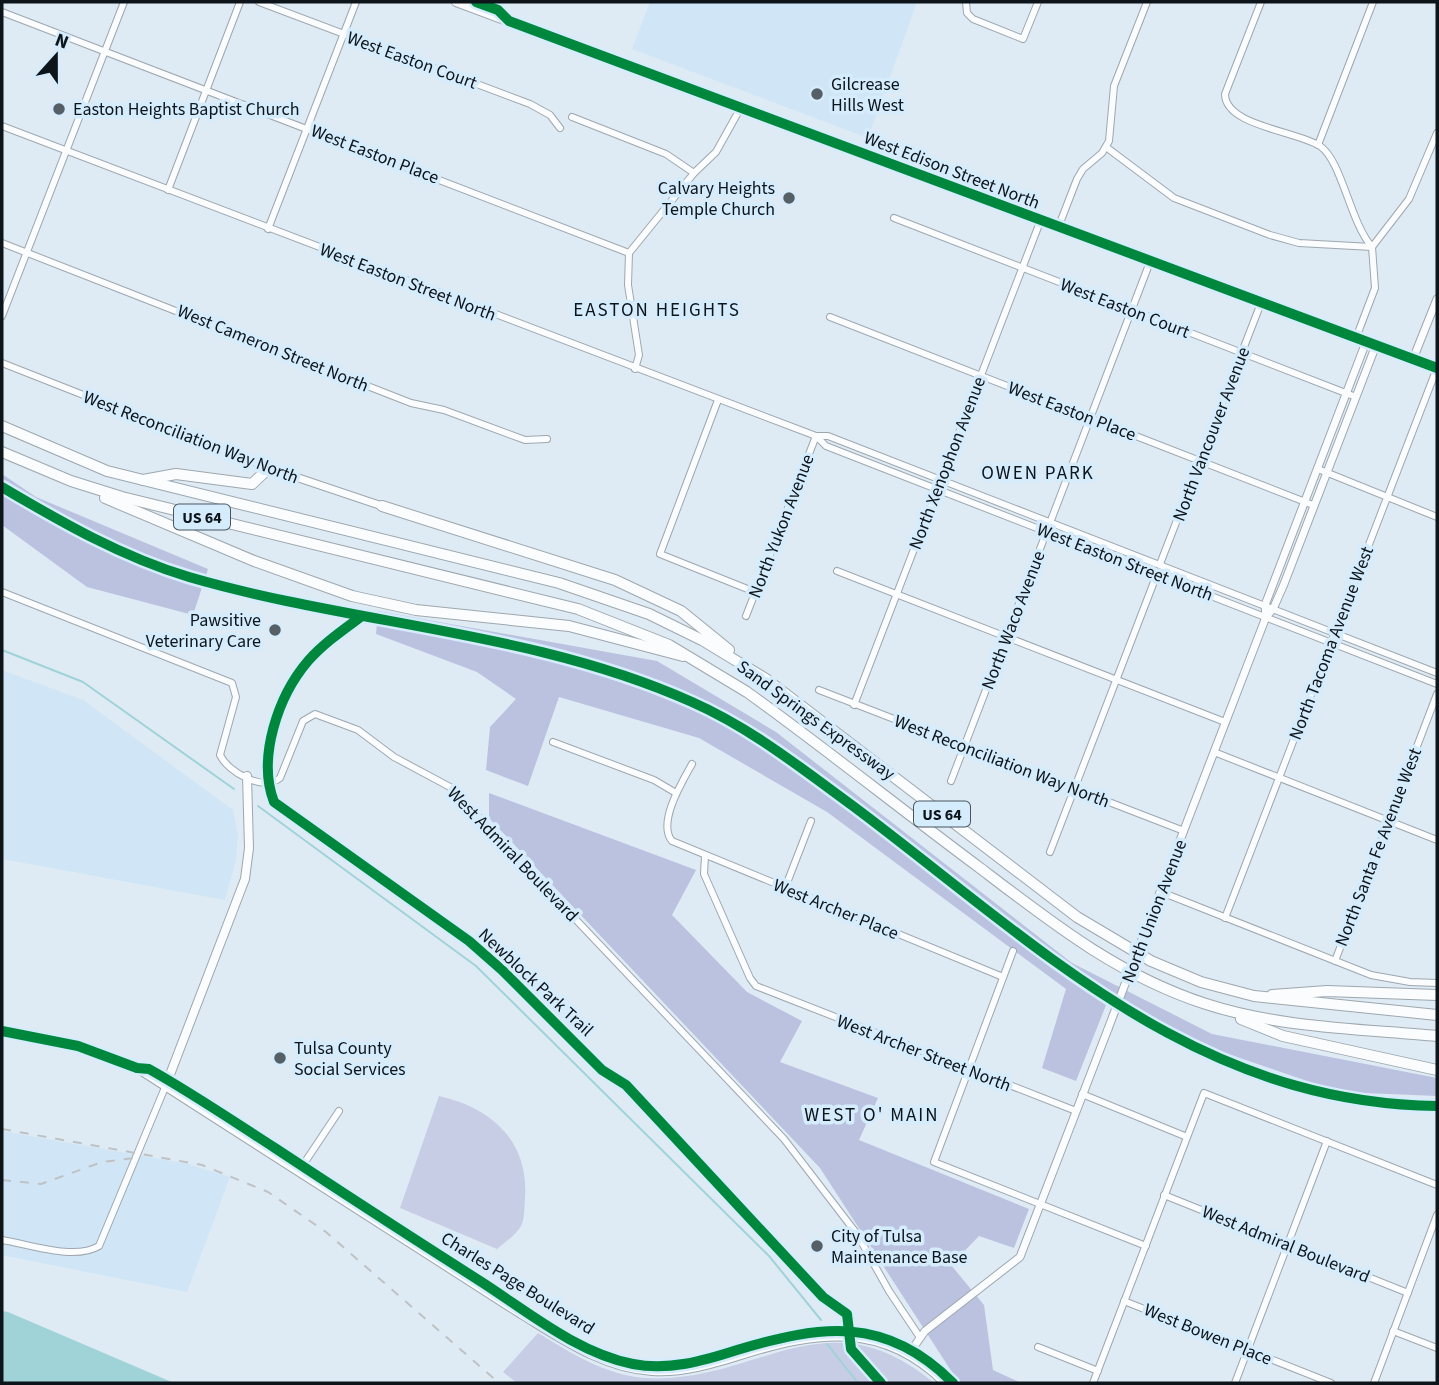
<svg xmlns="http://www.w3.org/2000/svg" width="1439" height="1385" viewBox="0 0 1439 1385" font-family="'Source Sans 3',sans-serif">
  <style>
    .built { fill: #d0e6f6 }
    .green { fill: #c6cde4 }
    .forest { fill: #bbc2e0 }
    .water { fill: #9fd3d8 }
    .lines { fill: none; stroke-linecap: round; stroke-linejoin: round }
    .stream { stroke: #9fd3d8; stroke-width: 2 }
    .minor-casing { stroke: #9ea7af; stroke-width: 8 }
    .tertiary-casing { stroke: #9ea7af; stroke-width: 9 }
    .secondary-casing { stroke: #9ea7af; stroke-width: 10 }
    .motorway-casing { stroke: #9ea7af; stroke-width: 12 }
    .minor { stroke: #fafcfd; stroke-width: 6 }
    .tertiary { stroke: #fafcfd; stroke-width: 7 }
    .secondary { stroke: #fafcfd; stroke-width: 8 }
    .motorway { stroke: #fafcfd; stroke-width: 10 }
    .rail { stroke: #bfc2c4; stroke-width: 2; stroke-dasharray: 9 9; stroke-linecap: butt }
    .tertiary-bridge-casing { stroke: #9ea7af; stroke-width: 9; stroke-linecap: butt }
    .tertiary-bridge { stroke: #fafcfd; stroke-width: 7 }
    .cycleway-casing { stroke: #d5ecfd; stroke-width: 15 }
    .cycleway { stroke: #00873e; stroke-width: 10 }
    .poi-dot { fill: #565f66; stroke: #d5ecfd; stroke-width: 2.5 }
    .labels { text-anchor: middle; stroke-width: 7; stroke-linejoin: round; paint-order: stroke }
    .shield { fill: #d5ecfd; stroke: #49555e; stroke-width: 2 }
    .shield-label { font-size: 16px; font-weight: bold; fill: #0d141a }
    .street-label { font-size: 18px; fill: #0d141a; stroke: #d5ecfd }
    .poi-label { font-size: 18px; fill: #0d141a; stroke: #d5ecfd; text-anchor: start }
    .neighbourhood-label { font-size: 19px; letter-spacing: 2px; fill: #0d141a; stroke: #d5ecfd }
  </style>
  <rect width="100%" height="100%" fill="#deebf4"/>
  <g class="built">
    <path d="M650,2H917L868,138L632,49Z"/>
    <path d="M2,670L83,700L233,810L238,836L236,860L225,900L2,859Z"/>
    <path d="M2,1131L188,1164L230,1177L187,1292L2,1255Z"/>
  </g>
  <g class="green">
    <path d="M439,1096C492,1108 529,1141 525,1199C524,1208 525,1218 521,1226C516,1235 505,1242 497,1249L400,1208Z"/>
    <path d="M538,1333C571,1353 605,1375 645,1378C756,1385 825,1292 934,1383H517L503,1372Z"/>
  </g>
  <g class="forest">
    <path d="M2,474L36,497L208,569L193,615L87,587L2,525Z"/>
    <path d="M378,611L657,661L776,732L1072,963L1212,1034L1437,1078V1096L1339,1092L1202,1045L1110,995L1076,1081L1042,1068L1066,989L827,812L699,738L559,697L528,786L486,770L490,727L516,699L477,672L376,634Z"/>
    <path d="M489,793L696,870L672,915L747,992L802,1021L780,1062L878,1098L859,1140L1029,1209L1014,1248L979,1236L951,1265L984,1305L993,1370L1021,1383H959L820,1168L489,818Z"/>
  </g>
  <path class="water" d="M2,1311L8,1312L174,1383H2Z"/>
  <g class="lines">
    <g class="stream">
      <path d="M2,650L83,682L234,789"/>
      <path d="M258,806L476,966L769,1256L821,1320"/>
      <path d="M827,1344L858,1383"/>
    </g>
    <defs>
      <g id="minor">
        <path d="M259,2L530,104L550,115L560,128"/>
        <path d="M966,2L967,13L973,19L1023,39L1038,2"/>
        <path d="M1261,2L1225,94C1225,126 1297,131 1320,146C1342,161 1350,222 1372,247"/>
        <path d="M2,12L629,253"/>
        <path d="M572,117L666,154L694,173"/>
        <path d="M2,126L816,436L826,446L1437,684"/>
        <path d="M1318,145L1373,2"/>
        <path d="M1106,147L1174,198L1270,235L1299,243L1372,247"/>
        <path d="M168,190L240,2"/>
        <path d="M894,218L1356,397"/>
        <path d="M1058,228L1077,179L1083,169L1102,153L1109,141L1114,86L1147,2"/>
        <path d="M268,229L356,2"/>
        <path d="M2,243L411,403L444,410L525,440L547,439"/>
        <path d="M2,316L124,2"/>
        <path d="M830,317L1313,505"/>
        <path d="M1356,338L1375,288L1372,247L1409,199L1437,133"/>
        <path d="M2,363L269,468"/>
        <path d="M635,369L639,355L628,285L629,253L694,173L716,152L740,109"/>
        <path d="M718,400L660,554L755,592"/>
        <path d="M816,436H828L1437,673"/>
        <path d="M1318,469L1437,517"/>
        <path d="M1160,564L1261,303"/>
        <path d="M837,571L1225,722"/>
        <path d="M2,592L232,683L236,697L220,755C228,772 263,792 280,778L303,721L315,714L358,730L394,757L450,787L784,1139L857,1234L889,1291L919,1336"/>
        <path d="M746,616L816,436"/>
        <path d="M819,690L1184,831"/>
        <path d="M854,705L1040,222"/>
        <path d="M553,742L654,780L676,793"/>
        <path d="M1214,752L1437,840"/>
        <path d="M692,764C682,782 657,823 672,841L1003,977"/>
        <path d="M951,781L1150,262"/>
        <path d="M1050,852L1157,574"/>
        <path d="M705,856L704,874L750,978L756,986L1076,1111"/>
        <path d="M785,888L811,821"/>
        <path d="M1161,892L1371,975L1410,982L1437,983"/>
        <path d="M1225,918L1437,368"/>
        <path d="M1013,951L934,1162L1146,1246"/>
        <path d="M1335,961L1437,694"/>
        <path d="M1082,1094L1187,1137"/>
        <path d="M299,1171L339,1111"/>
        <path d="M1164,1195L1408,1293"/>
        <path d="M2,1240C29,1244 74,1261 99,1246L166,1085"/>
        <path d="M1124,1301L1331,1383"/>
        <path d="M1393,1331L1437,1348"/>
        <path d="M1038,1347L1098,1371"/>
        <path d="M1093,1383L1204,1093L1437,1185"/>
        <path d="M1235,1383L1327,1141"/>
        <path d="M1374,1383L1437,1215"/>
      </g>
      <g id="tertiary">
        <path d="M1413,359L1437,299"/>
        <path d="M269,468L382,506"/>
        <path d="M1266,617L1265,605L1366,342"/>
        <path d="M1147,926L1266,617L1273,609L1284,584L1376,345"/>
        <path d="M908,1355L925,1331L1020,1257L1108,1029"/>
      </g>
      <g id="secondary">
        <path d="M456,2L1437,368"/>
        <path d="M2,1031L78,1046L137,1068L521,1314C562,1339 603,1368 652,1371C683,1373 712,1364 741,1355C817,1331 883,1321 945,1383"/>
        <path d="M166,1085L245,879L249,848L247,776"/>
      </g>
      <g id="motorway">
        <path d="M2,426L107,471L559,583L649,614L702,640L766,679L1077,917L1151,961L1201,982L1254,996L1437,1015"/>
        <path d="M2,452L71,481L122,497L578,609L669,645L747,692C826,749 902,810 980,868C1052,923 1119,976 1206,1004C1280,1028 1361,1029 1437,1036"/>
        <path d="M143,480L176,474L252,484L269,468"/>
        <path d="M105,498L254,561L352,596L416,610L569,626L683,656"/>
        <path d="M382,506L615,580L681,611L729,650"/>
        <path d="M1272,995L1327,991L1437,995"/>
        <path d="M1241,1019L1283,1036L1437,1070"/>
      </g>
    </defs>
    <use href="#minor" class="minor-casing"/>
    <use href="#tertiary" class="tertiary-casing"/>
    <use href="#secondary" class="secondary-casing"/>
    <use href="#motorway" class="motorway-casing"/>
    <use href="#minor" class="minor"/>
    <use href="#tertiary" class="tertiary"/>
    <use href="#secondary" class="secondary"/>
    <use href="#motorway" class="motorway"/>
    <g class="rail">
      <path d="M2,1129L202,1165L268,1192L326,1232L499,1383"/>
      <path d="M2,1180L41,1184L102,1162L134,1158"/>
    </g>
    <defs>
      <path id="tertiary-bridge" d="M1108,1029L1147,926"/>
    </defs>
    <use href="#tertiary-bridge" class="tertiary-bridge-casing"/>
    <use href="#tertiary-bridge" class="tertiary-bridge"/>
    <defs>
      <g id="cycleway">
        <path d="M476,2L498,10L509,21L1437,368"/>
        <path d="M2,487C61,522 122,557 189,577C354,625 534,631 692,702C751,728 801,768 853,806C1036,943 1192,1103 1437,1106"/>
        <path d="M362,616C343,630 324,643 308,661C278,696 257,758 274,802L469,941L502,970L602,1070L626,1085L823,1297L847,1314L851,1349L881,1383"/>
        <path d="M2,1031L78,1046L137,1068L149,1069C192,1093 233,1121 275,1148C343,1193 411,1237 480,1281C527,1311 577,1353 633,1364C668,1371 703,1361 737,1350C820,1325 886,1315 953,1383"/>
      </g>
    </defs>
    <use href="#cycleway" class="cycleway-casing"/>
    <use href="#cycleway" class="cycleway"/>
  </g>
  <g class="poi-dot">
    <circle cx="817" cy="94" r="7"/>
    <circle cx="59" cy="109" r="7"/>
    <circle cx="789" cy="198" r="7"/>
    <circle cx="275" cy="630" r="7"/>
    <circle cx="280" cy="1058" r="7"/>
    <circle cx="817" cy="1246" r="7"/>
  </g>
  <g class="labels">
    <g class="shield">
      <rect x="174" y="504.5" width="56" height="25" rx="5"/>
      <rect x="914" y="801.5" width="56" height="25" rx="5"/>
    </g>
    <g class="shield-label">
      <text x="202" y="523">US 64</text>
      <text x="942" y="820">US 64</text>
    </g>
    <g class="street-label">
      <text transform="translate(412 60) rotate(20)" y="6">West Easton Court</text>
      <text transform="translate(375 154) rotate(21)" y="6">West Easton Place</text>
      <text transform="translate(952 170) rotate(21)" y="6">West Edison Street North</text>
      <text transform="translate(408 282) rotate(21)" y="6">West Easton Street North</text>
      <text transform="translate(1125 308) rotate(21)" y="6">West Easton Court</text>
      <text transform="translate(273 348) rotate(22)" y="6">West Cameron Street North</text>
      <text transform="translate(1072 411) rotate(21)" y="6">West Easton Place</text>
      <text transform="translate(1211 434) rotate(-69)" y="6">North Vancouver Avenue</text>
      <text transform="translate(191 437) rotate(21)" y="6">West Reconciliation Way North</text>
      <text transform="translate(947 463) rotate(-69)" y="6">North Xenophon Avenue</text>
      <text transform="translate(781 526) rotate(-69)" y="6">North Yukon Avenue</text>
      <text transform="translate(1125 562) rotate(21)" y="6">West Easton Street North</text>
      <text transform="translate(1013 620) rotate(-69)" y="6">North Waco Avenue</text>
      <text transform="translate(1331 643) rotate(-69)" y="6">North Tacoma Avenue West</text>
      <text transform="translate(816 720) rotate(36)" y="6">Sand Springs Expressway</text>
      <text transform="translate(1002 761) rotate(21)" y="6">West Reconciliation Way North</text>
      <text transform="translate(1378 847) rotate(-69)" y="6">North Santa Fe Avenue West</text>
      <text transform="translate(513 854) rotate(46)" y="6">West Admiral Boulevard</text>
      <text transform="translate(836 909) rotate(22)" y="6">West Archer Place</text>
      <text transform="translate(1154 911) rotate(-69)" y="6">North Union Avenue</text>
      <text transform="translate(536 982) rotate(43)" y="6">Newblock Park Trail</text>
      <text transform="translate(924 1053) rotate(21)" y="6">West Archer Street North</text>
      <text transform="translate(1286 1244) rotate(22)" y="6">West Admiral Boulevard</text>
      <text transform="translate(518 1283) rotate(32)" y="6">Charles Page Boulevard</text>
      <text transform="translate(1208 1334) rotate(22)" y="6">West Bowen Place</text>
    </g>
    <g class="poi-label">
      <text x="831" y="90">Gilcrease<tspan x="831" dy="21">Hills West</tspan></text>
      <text x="73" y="115">Easton Heights Baptist Church</text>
      <text x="775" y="194" text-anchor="end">Calvary Heights<tspan x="775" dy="21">Temple Church</tspan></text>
      <text x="261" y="626" text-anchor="end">Pawsitive<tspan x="261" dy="21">Veterinary Care</tspan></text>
      <text x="294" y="1054">Tulsa County<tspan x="294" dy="21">Social Services</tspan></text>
      <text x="831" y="1242">City of Tulsa<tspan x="831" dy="21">Maintenance Base</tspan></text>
    </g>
    <g class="neighbourhood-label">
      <text x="657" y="316">EASTON HEIGHTS</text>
      <text x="1038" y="479">OWEN PARK</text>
      <text x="872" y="1121">WEST O' MAIN</text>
    </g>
  </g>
  <rect width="1439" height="1385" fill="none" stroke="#0d141a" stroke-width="7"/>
  <g transform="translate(56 56) rotate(21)" stroke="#d5ecfd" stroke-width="5" paint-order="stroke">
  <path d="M0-5L12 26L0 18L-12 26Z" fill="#0d141a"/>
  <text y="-10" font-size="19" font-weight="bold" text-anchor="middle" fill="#0d141a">N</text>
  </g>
</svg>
